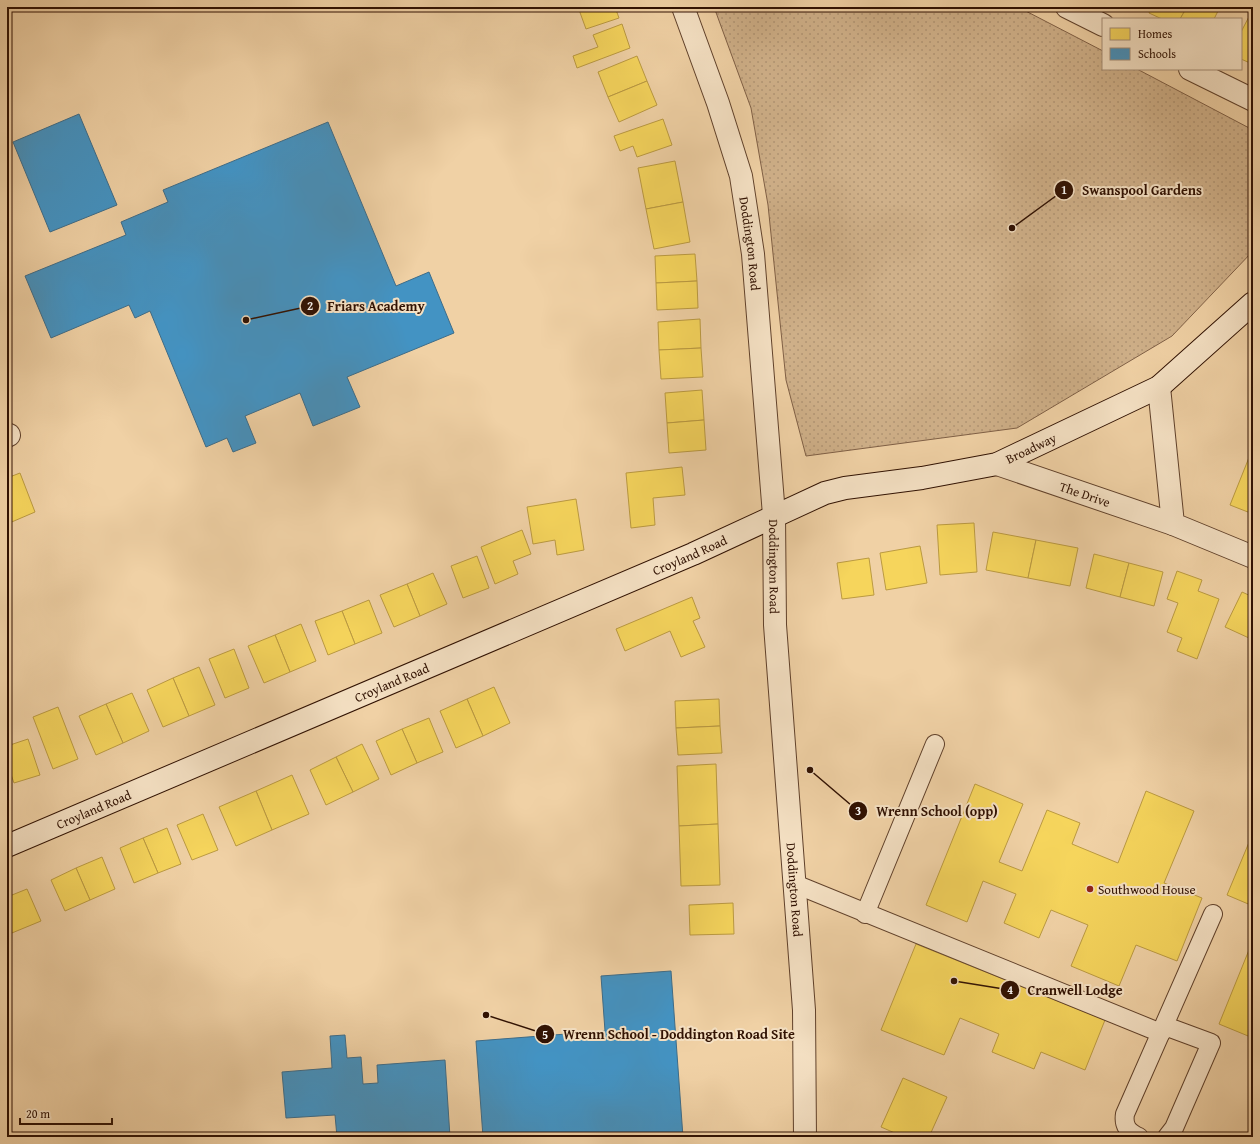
<svg xmlns="http://www.w3.org/2000/svg" width="1260" height="1144" viewBox="0 0 1260 1144" font-family="'Gentium Book Plus',serif">
  <style>
    .park { fill: url(#park-dots); stroke: #806046 }
    .homes { fill: #f6d55c; stroke: #bb9a41 }
    .schools { fill: #4393c3; stroke: #3d6c89 }
    .lines { fill: none; stroke-linecap: round; stroke-linejoin: round }
    .service-casing { stroke: #60412b; stroke-width: 20 }
    .minor-casing { stroke: #60412b; stroke-width: 24 }
    .tertiary-casing { stroke: #60412b; stroke-width: 24 }
    .secondary-casing { stroke: #301102; stroke-width: 24 }
    .service { stroke: #f5e1c4; stroke-width: 18 }
    .minor { stroke: #f5e1c4; stroke-width: 22 }
    .tertiary { stroke: #f5e1c4; stroke-width: 22 }
    .secondary { stroke: #f5e1c4; stroke-width: 22 }
    .poi-dot { fill: #8f2418; stroke: #f5e1c4; stroke-width: 1.5 }
    .labels { text-anchor: middle; stroke-width: 4; stroke-linejoin: round; paint-order: stroke }
    .street-label { font-size: 13px; fill: #301102; stroke: #f5e1c4 }
    .poi-label { font-size: 13px; fill: #301102; stroke: #f5e1c4; text-anchor: start }
    .leader { fill: none; stroke: #301102; stroke-width: 1.5 }
    .callout-dot { fill: #301102; stroke: #f5e1c4; stroke-width: 1.5 }
    .mark-label { font-size: 12px; text-anchor: middle; font-weight: bold; fill: #fff }
    .callout-label { font-size: 14px; text-anchor: middle; font-weight: bold; fill: #301102; stroke: #f5e1c4; stroke-width: 4; stroke-linejoin: round; paint-order: stroke }
  </style>
  <defs>
    <pattern id="park-dots" width="8" height="8" patternUnits="userSpaceOnUse"><rect width="8" height="8" fill="#cfb089"/><path d="M2 2h.1M6 6h.1" fill="none" stroke="#b29675" stroke-width="1.8" stroke-linecap="round"/></pattern>
  </defs>
  <rect width="100%" height="100%" fill="#f0d1a5"/>
  <filter id="stains"><feTurbulence type="fractalNoise" baseFrequency=".005" numOctaves="4"/><feColorMatrix values="0 0 0 0 .2 0 0 0 0 .09 0 0 0 0 .02 0 0 0 .5 -.17"/></filter>
  <radialGradient id="worn" r=".72"><stop offset=".6" stop-color="#630" stop-opacity="0"/><stop offset="1" stop-color="#630" stop-opacity=".3"/></radialGradient>
  <path class="park" d="M714,7H1018L1103,51V69H1137L1253,130V251L1172,336L1017,428L806,456L786,380L768,205L751,108Z"/>
  <g class="homes">
    <path d="M578,7H615L619,18L586,29Z"/>
    <path d="M1151,7H1187L1180,19H1162L1149,13Z"/>
    <path d="M1187,7H1220L1214,19H1180Z"/>
    <path d="M1253,9V57L1250,63L1241,59V32Z"/>
    <path d="M622,24L630,48L577,68L573,56L598,47L593,35Z"/>
    <path d="M637,56L647,81L608,97L598,72Z"/>
    <path d="M647,81L657,105L619,122L608,97Z"/>
    <path d="M663,119L672,145L637,157L633,146L620,151L614,136Z"/>
    <path d="M675,161L683,202L646,209L638,168Z"/>
    <path d="M683,202L690,242L654,249L646,209Z"/>
    <path d="M695,254L697,281L656,283L655,256Z"/>
    <path d="M697,281L698,308L657,310L656,283Z"/>
    <path d="M700,319L701,348L659,350L658,322Z"/>
    <path d="M701,348L703,377L661,379L659,350Z"/>
    <path d="M702,390L704,420L667,423L665,393Z"/>
    <path d="M704,420L706,450L669,453L667,423Z"/>
    <path d="M1252,450H1253V514L1230,505Z"/>
    <path d="M682,467L685,495L653,498L655,525L631,528L626,473Z"/>
    <path d="M20,473L35,512L7,524V478Z"/>
    <path d="M576,499L584,550L557,555L555,540L533,544L527,507Z"/>
    <path d="M974,523L977,572L940,575L937,525Z"/>
    <path d="M522,530L531,554L513,561L518,574L495,584L481,547Z"/>
    <path d="M993,532L1036,540L1028,578L986,570Z"/>
    <path d="M1036,540L1078,548L1070,586L1028,578Z"/>
    <path d="M920,546L927,583L886,590L880,553Z"/>
    <path d="M1094,554L1129,563L1120,597L1086,588Z"/>
    <path d="M477,556L489,588L463,598L451,566Z"/>
    <path d="M869,558L874,595L842,599L837,563Z"/>
    <path d="M1129,563L1163,572L1154,606L1120,597Z"/>
    <path d="M1177,571L1202,580L1198,591L1219,599L1197,659L1177,651L1182,638L1167,632L1178,603L1167,599Z"/>
    <path d="M433,573L447,604L420,616L407,584Z"/>
    <path d="M407,584L420,616L394,627L380,595Z"/>
    <path d="M1242,592L1253,597V630L1249,638L1225,627Z"/>
    <path d="M692,597L700,618L693,621L705,647L681,657L670,631L625,651L616,629Z"/>
    <path d="M369,600L382,633L355,644L342,611Z"/>
    <path d="M342,611L355,644L328,655L315,621Z"/>
    <path d="M301,624L316,661L290,672L275,635Z"/>
    <path d="M275,635L290,672L264,683L248,646Z"/>
    <path d="M234,649L249,688L225,698L209,659Z"/>
    <path d="M199,667L215,705L189,716L173,678Z"/>
    <path d="M173,678L189,716L163,727L147,690Z"/>
    <path d="M494,687L510,723L483,736L467,699Z"/>
    <path d="M132,693L149,731L123,743L106,704Z"/>
    <path d="M467,699L483,736L456,748L440,711Z"/>
    <path d="M719,699L720,726L676,728L675,701Z"/>
    <path d="M106,704L123,743L96,755L79,716Z"/>
    <path d="M58,707L78,759L53,769L33,717Z"/>
    <path d="M429,718L443,752L417,763L402,729Z"/>
    <path d="M720,726L722,753L678,755L676,728Z"/>
    <path d="M402,729L417,763L391,775L376,741Z"/>
    <path d="M28,739L40,775L14,783L7,763V746Z"/>
    <path d="M362,744L379,779L353,792L336,757Z"/>
    <path d="M336,757L353,792L326,805L310,770Z"/>
    <path d="M716,764L718,824L679,826L677,766Z"/>
    <path d="M292,775L309,814L272,830L256,791Z"/>
    <path d="M975,784L1023,804L999,862L1022,871L1047,810L1080,823L1072,844L1118,863L1146,791L1194,811L1164,883L1202,898L1177,961L1136,945L1119,986L1071,966L1088,925L1051,910L1039,938L1004,923L1016,894L983,881L967,922L926,905Z"/>
    <path d="M256,791L272,830L236,846L219,807Z"/>
    <path d="M203,814L218,850L192,860L177,825Z"/>
    <path d="M718,824L720,885L681,886L679,826Z"/>
    <path d="M167,828L181,864L158,873L143,838Z"/>
    <path d="M143,838L158,873L134,883L120,848Z"/>
    <path d="M1250,840L1253,842V906L1227,895Z"/>
    <path d="M102,857L115,889L90,900L76,868Z"/>
    <path d="M76,868L90,900L65,911L51,880Z"/>
    <path d="M27,889L41,921L7,935V897Z"/>
    <path d="M733,903L734,934L690,935L689,905Z"/>
    <path d="M916,944L1105,1020L1085,1070L1041,1052L1034,1069L992,1052L999,1034L960,1018L944,1055L881,1030Z"/>
    <path d="M1251,945L1253,946V1038L1219,1024Z"/>
    <path d="M903,1078L947,1097L929,1137H904L881,1127Z"/>
  </g>
  <g class="schools">
    <path d="M79,114L117,205L50,232L13,142Z"/>
    <path d="M328,122L396,286L429,272L454,333L347,377L360,407L313,426L300,393L245,416L256,443L233,452L227,438L206,447L150,311L135,318L129,305L51,338L25,276L126,235L121,222L168,202L163,190Z"/>
    <path d="M671,971L683,1137H483L476,1041L605,1031L601,976Z"/>
    <path d="M345,1035L347,1058L361,1057L363,1084L378,1083L377,1065L445,1060L450,1137H337L335,1115L286,1118L282,1072L332,1068L330,1036Z"/>
  </g>
  <g class="lines">
    <defs>
      <g id="service">
        <path d="M795,884L1161,1033"/>
        <path d="M865,914L935,744"/>
        <path d="M1165,1026L1211,1043L1174,1128L1167,1137"/>
        <path d="M1139,1137C1128,1132 1123,1126 1125,1114L1213,914"/>
      </g>
      <g id="minor">
        <path d="M1067,7L1103,25"/>
        <path d="M1190,69L1253,100"/>
        <path d="M1159,387L1173,524L1253,557"/>
        <path d="M7,436L9,435"/>
        <path id="s1" d="M997,464L1173,524"/>
      </g>
      <g id="tertiary">
        <path id="s2" d="M683,7L718,103L741,176L753,254L774,515L775,625L804,1010L805,1137"/>
      </g>
      <g id="secondary">
        <path id="s3" d="M7,846L693,554L825,493L845,488L922,478L997,464L1159,387L1253,303"/>
      </g>
    </defs>
    <use href="#service" class="service-casing"/>
    <use href="#minor" class="minor-casing"/>
    <use href="#tertiary" class="tertiary-casing"/>
    <use href="#secondary" class="secondary-casing"/>
    <use href="#service" class="service"/>
    <use href="#minor" class="minor"/>
    <use href="#tertiary" class="tertiary"/>
    <use href="#secondary" class="secondary"/>
  </g>
  <circle class="poi-dot" cx="1090" cy="889" r="4"/>
  <g class="labels">
    <g class="street-label">
      <text dy="5" stroke="none"><textPath href="#s2" startOffset="247">Doddington Road</textPath></text>
      <text dy="5" stroke="none"><textPath href="#s3" startOffset="1103">Broadway</textPath></text>
      <text dy="5" stroke="none"><textPath href="#s1" startOffset="93">The Drive</textPath></text>
      <text dy="5" stroke="none"><textPath href="#s3" startOffset="742">Croyland Road</textPath></text>
      <text dy="5" stroke="none"><textPath href="#s2" startOffset="571">Doddington Road</textPath></text>
      <text dy="5" stroke="none"><textPath href="#s3" startOffset="418">Croyland Road</textPath></text>
      <text dy="5" stroke="none"><textPath href="#s3" startOffset="94">Croyland Road</textPath></text>
      <text dy="5" stroke="none"><textPath href="#s2" startOffset="895">Doddington Road</textPath></text>
    </g>
    <g class="poi-label">
      <text x="1098" y="894">Southwood House</text>
    </g>
  </g>
  <path class="leader" d="M1012 228L1064 190M246 320L310 306M810 770L858 811M954 981L1010 990M486 1015L545 1034"/>
  <g class="callout-dot">
    <circle cx="1012" cy="228" r="4"/>
    <circle cx="246" cy="320" r="4"/>
    <circle cx="810" cy="770" r="4"/>
    <circle cx="954" cy="981" r="4"/>
    <circle cx="486" cy="1015" r="4"/>
    <circle cx="1064" cy="190" r="10"/>
    <circle cx="310" cy="306" r="10"/>
    <circle cx="858" cy="811" r="10"/>
    <circle cx="1010" cy="990" r="10"/>
    <circle cx="545" cy="1034" r="10"/>
  </g>
  <g class="mark-label">
    <text x="1064" y="194">1</text>
    <text x="310" y="310">2</text>
    <text x="858" y="815">3</text>
    <text x="1010" y="994">4</text>
    <text x="545" y="1039">5</text>
  </g>
  <g class="callout-label">
    <text x="1142" y="195">Swanspool Gardens</text>
    <text x="376" y="311">Friars Academy</text>
    <text x="937" y="816">Wrenn School (opp)</text>
    <text x="1075" y="995">Cranwell Lodge</text>
    <text x="679" y="1039">Wrenn School - Doddington Road Site</text>
  </g>
  <rect width="1260" height="1144" fill="none" stroke="#f0d1a5" stroke-width="24"/>
  <rect x="8" y="8" width="1244" height="1128" fill="none" stroke="#301102" stroke-width="2"/>
  <rect x="12" y="12" width="1236" height="1120" fill="none" stroke="#301102"/>
  <rect x="1102" y="18" width="140" height="52" fill="#f5e1c4" stroke="#a68e76"/>
  <rect x="1110" y="28" width="20" height="12" fill="#f6d55c" stroke="#a68e76"/>
  <text x="1138" y="38" font-size="12" fill="#301102">Homes</text>
  <rect x="1110" y="48" width="20" height="12" fill="#4393c3" stroke="#a68e76"/>
  <text x="1138" y="58" font-size="12" fill="#301102">Schools</text>
  <path d="M20 1118v6h92v-6" fill="none" stroke="#301102" stroke-width="2"/>
  <text x="26" y="1118" font-size="12" fill="#301102" stroke="#f5e1c4" stroke-width="3" paint-order="stroke">20 m</text>
  <rect width="100%" height="100%" filter="url(#stains)"/>
  <rect width="100%" height="100%" fill="url(#worn)"/>
</svg>
